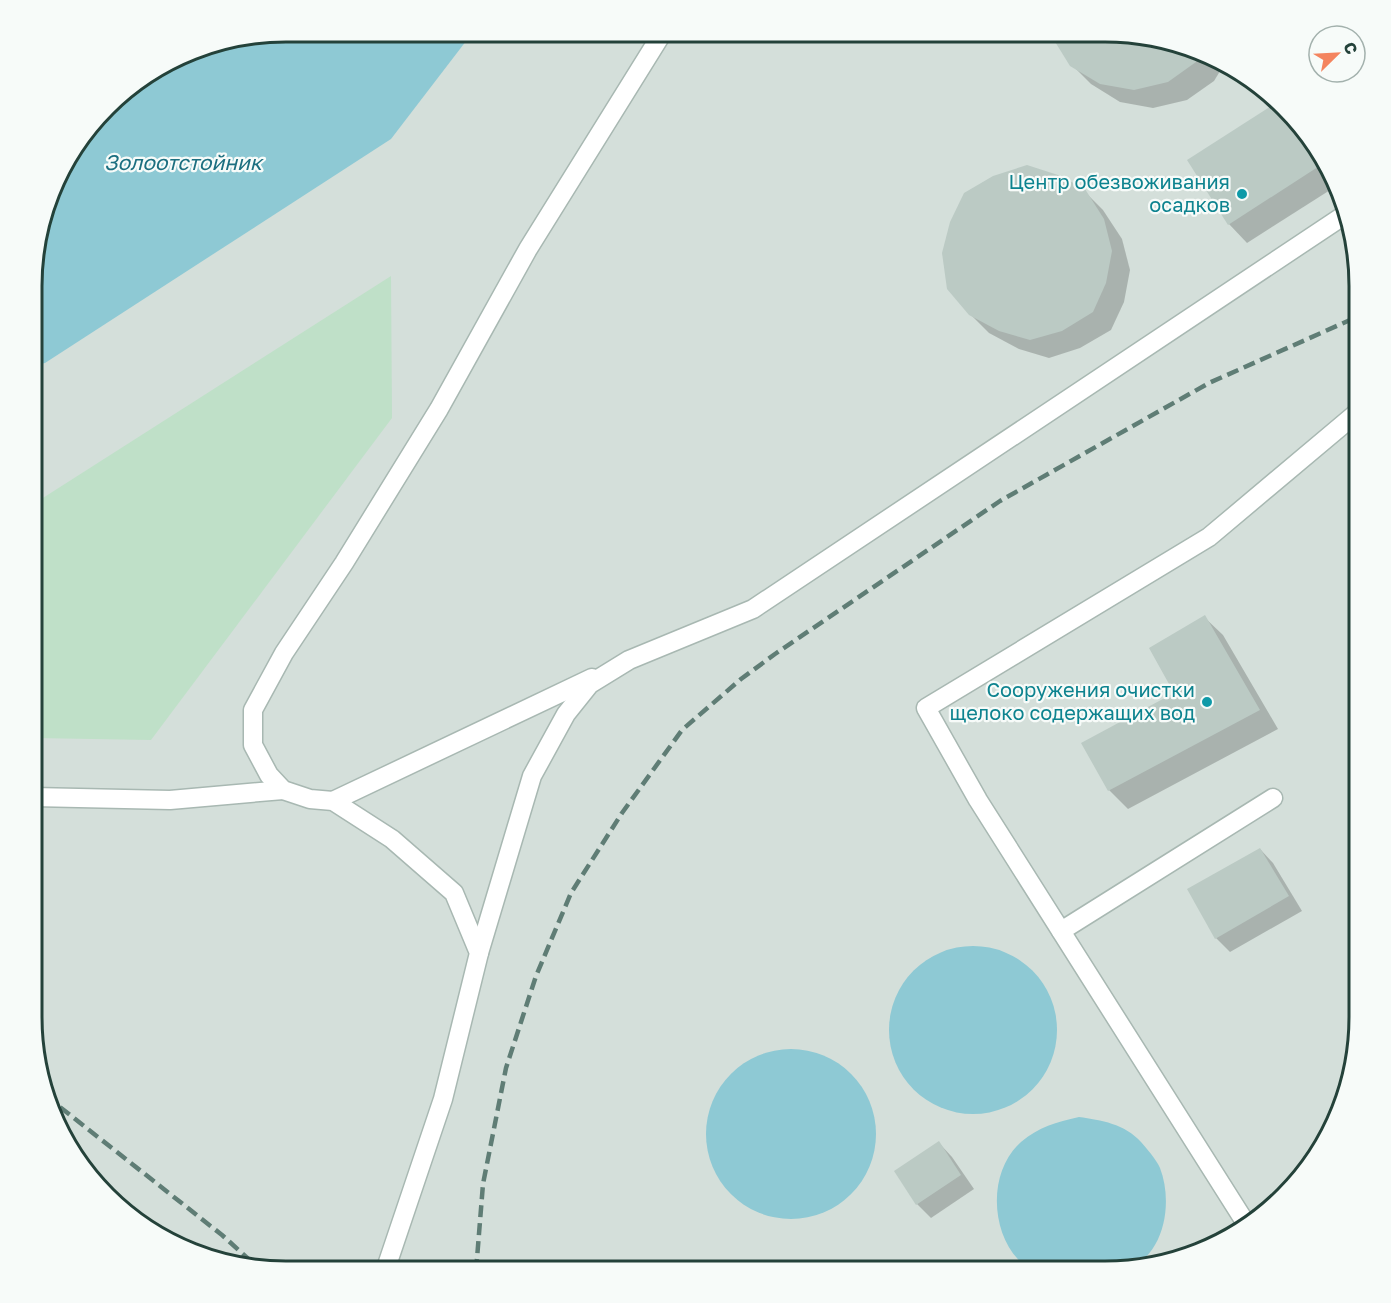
<svg xmlns="http://www.w3.org/2000/svg" width="1391" height="1303" viewBox="0 0 1391 1303" font-family="'Golos Text',sans-serif">
  <style>
    .built { fill: #d4dfda }
    .green { fill: #bfe0c8 }
    .water { fill: #8ec9d4 }
    .shadow { fill: #0003 }
    .building { fill: #bbcac4 }
    .lines { fill: none; stroke-linecap: round; stroke-linejoin: round }
    .minor-casing { stroke: #a8b8b2; stroke-width: 21 }
    .minor { stroke: #fff; stroke-width: 18 }
    .rail { stroke: #5f7d75; stroke-width: 4.5; stroke-dasharray: 12 6; stroke-linecap: butt }
    .culture-dot { fill: #0f9aa8; stroke: #f7fbf9; stroke-width: 2 }
    .labels { text-anchor: middle; stroke-width: 4.5; stroke-linejoin: round; paint-order: stroke }
    .culture-label { font-size: 20px; fill: #0d838f; stroke: #f7fbf9; text-anchor: end }
    .water-label { font-size: 21px; font-style: italic; fill: #1c6f80; stroke: #f7fbf9 }
    .rim { fill: none; stroke: #24423a; stroke-width: 3 }
  </style>
  <rect width="100%" height="100%" fill="#e6efeb"/>
  <path class="built" d="M286,32H1122L1218,58L1297,118L1340,189L1359,269V1018L1333,1129L1273,1209L1202,1252L1121,1271H285L174,1245L94,1185L51,1114L32,1033L36,237L65,159L118,94L204,45Z"/>
  <path class="green" d="M391,276L392,418L151,740L34,738L35,503Z"/>
  <g class="water">
    <path d="M286,32H473L391,139L45,363L36,365V237L65,159L118,94L204,45Z"/>
    <circle cx="973" cy="1030" r="84"/>
    <circle cx="791" cy="1134" r="85"/>
    <path d="M1079,1117C1101,1120 1125,1124 1141,1142C1147,1149 1156,1159 1160,1168C1174,1204 1164,1261 1121,1271H1032C991,1246 984,1175 1021,1142C1039,1127 1056,1122 1079,1117Z"/>
  </g>
  <g class="shadow">
    <path d="M1051,32H1122L1218,58L1225,63L1214,81L1187,100L1153,108L1120,102L1091,84L1072,65Z"/>
    <path d="M1278,104L1297,118L1338,185L1247,243L1229,224L1189,161Z"/>
    <path d="M1084,191L1103,210L1122,239L1130,270L1124,302L1111,330L1080,348L1049,358L1019,349L989,333L970,314Z"/>
    <path d="M1204,617L1223,635L1278,729L1128,809L1109,790L1083,744L1176,693Z"/>
    <path d="M1260,849L1273,863L1302,911L1230,952L1216,938Z"/>
    <path d="M939,1143L952,1157L974,1189L931,1218L917,1204Z"/>
  </g>
  <g class="building">
    <path d="M1049,32H1122L1202,54L1196,62L1168,82L1134,90L1100,84L1070,66Z"/>
    <path d="M1276,103L1297,118L1324,163L1228,225L1187,160Z"/>
    <path d="M1027,165L1058,175L1085,189L1104,219L1112,251L1106,283L1093,312L1062,331L1030,340L999,331L969,315L947,289L942,253L950,222L964,193L993,176Z"/>
    <path d="M1205,615L1260,710L1108,791L1081,743L1174,693L1149,648Z"/>
    <path d="M1260,848L1289,896L1215,939L1187,889Z"/>
    <path d="M939,1141L961,1175L916,1205L894,1171Z"/>
  </g>
  <g class="lines">
    <defs>
      <g id="minor">
        <path d="M33,797L170,800L283,790"/>
        <path d="M333,801L592,678"/>
        <path d="M1061,931L1273,798"/>
        <path d="M479,953L532,776L566,714L590,684L629,660L753,609L1346,214"/>
        <path d="M1247,1225L978,800L926,708L1209,537L1359,411"/>
        <path d="M385,1271L443,1099L479,953L454,893L392,839L333,801L310,799L283,790L269,775L253,745V710L284,653L344,563L439,409L528,249L663,32"/>
      </g>
    </defs>
    <use href="#minor" class="minor-casing"/>
    <use href="#minor" class="minor"/>
    <g class="rail">
      <path d="M46,1096L222,1235L254,1264"/>
      <path d="M476,1271L483,1184L506,1068L536,976L571,893L622,813L682,730L741,679L775,654L1000,501L1209,383L1359,316"/>
    </g>
  </g>
  <g class="culture-dot">
    <circle cx="1242" cy="194" r="6"/>
    <circle cx="1207" cy="702" r="6"/>
  </g>
  <g class="labels">
    <g class="culture-label">
      <text x="1230" y="189">Центр обезвоживания<tspan x="1230" dy="23">осадков</tspan></text>
      <text x="1195" y="697">Сооружения очистки<tspan x="1195" dy="23">щелоко содержащих вод</tspan></text>
    </g>
    <g class="water-label">
      <text x="183" y="170">Золоотстойник</text>
    </g>
  </g>
  <path d="M0 0H1391V1303H0ZM286 42H1105A244 244 0 0 1 1349 286V1017A244 244 0 0 1 1105 1261H286A244 244 0 0 1 42 1017V286A244 244 0 0 1 286 42Z" fill="#f7fbf9" fill-rule="evenodd"/>
  <path class="rim" d="M286 42H1105A244 244 0 0 1 1349 286V1017A244 244 0 0 1 1105 1261H286A244 244 0 0 1 42 1017V286A244 244 0 0 1 286 42Z"/>
  <g transform="translate(1337 54) rotate(66)"><circle r="28" fill="#f7fbf9" stroke="#a3b1ad" stroke-width="1.5"/>
  <path d="M0-4.5L10 22L0 15L-10 22Z" fill="#f4845f"/>
  <text y="-9" font-size="16" font-weight="bold" text-anchor="middle" fill="#24423a">С</text>
  </g>
</svg>
